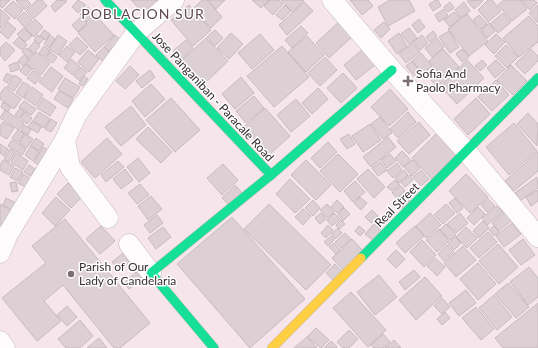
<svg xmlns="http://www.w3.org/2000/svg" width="538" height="348" viewBox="0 0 538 348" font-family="Lato,sans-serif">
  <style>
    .building { fill: #dcd0d4; stroke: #c8bbbf }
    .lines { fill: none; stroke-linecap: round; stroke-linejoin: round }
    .street-casing { stroke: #c5b8bc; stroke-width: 21 }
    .fast-casing { stroke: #c5b8bc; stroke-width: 10 }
    .slow-casing { stroke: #c5b8bc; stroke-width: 10 }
    .street { stroke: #fefbfc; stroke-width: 20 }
    .fast { stroke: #16e098; stroke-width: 9 }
    .slow { stroke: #ffcf43; stroke-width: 9 }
    .poi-dot { fill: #7a6e71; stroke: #fff; stroke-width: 1.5 }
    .labels { text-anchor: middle; stroke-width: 3; stroke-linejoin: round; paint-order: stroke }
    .poi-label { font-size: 12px; fill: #372d30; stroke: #fff; text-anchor: start }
    .street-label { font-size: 12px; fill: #372d30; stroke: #fff }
    .quarter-label { font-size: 14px; letter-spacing: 1px; fill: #614a52; stroke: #fff }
  </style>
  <rect width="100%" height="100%" fill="#f6e6eb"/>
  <g class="building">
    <path d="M0,0H10L2,8L0,6Z"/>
    <path d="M17,0H27L31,4L25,10L16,1Z"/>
    <path d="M37,0H42L47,6L33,19L26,11Z"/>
    <path d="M57,0L67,1L55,12L51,6Z"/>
    <path d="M78,0L86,5L78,13L72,7Z"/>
    <path d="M131,0H164L147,17Z"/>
    <path d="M202,0H207L222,17L211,28L193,9Z"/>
    <path d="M207,0H225L216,9Z"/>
    <path d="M252,0H269L261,8Z"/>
    <path d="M270,0H279L283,4L273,15L264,6Z"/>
    <path d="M281,0H304L293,12Z"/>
    <path d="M350,0H368L373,6L362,15Z"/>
    <path d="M390,0H409L415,11L388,26L378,7Z"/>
    <path d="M436,0H438L441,6L433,11L429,4Z"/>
    <path d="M482,0L483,1L474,9L467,1Z"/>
    <path d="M488,0H492L501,11L488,22L478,10Z"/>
    <path d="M504,0H520L527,9L512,21L498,5Z"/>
    <path d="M521,0H534L537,3L530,10Z"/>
    <path d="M13,1L23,10L15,19L4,10Z"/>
    <path d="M304,2L313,11L287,35L279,25Z"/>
    <path d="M450,2L454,8L448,12L444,7Z"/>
    <path d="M464,2L470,11L461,18L455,10Z"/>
    <path d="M189,5L211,30L193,46L171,20Z"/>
    <path d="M285,5L291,11L282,20L276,15Z"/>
    <path d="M538,5V22H537L529,13Z"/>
    <path d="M88,7L95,15L87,22L80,14Z"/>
    <path d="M0,9L10,18L0,29Z"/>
    <path d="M444,9L448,16L439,22L435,15Z"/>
    <path d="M24,12L32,20L25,28L17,19Z"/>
    <path d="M454,12L460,18L450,27L444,20Z"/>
    <path d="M503,13L511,22L498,33L490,24Z"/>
    <path d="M467,14L488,41L469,56L448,29Z"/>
    <path d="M479,15L487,24L481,29L473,20Z"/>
    <path d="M96,16L114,35L95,52L78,33Z"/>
    <path d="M529,16L538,26V42L519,57L503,38Z"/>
    <path d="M81,17L87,23L78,32L72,25Z"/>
    <path d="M35,19L43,27L34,37L26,29Z"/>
    <path d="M419,19L425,27L418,33L412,25Z"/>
    <path d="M340,21L353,36L329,58L316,43Z"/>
    <path d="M8,22L16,29L8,39L0,32Z"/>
    <path d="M384,22L390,29L381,38L374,30Z"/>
    <path d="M489,23L495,31L487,38L481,30Z"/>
    <path d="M301,26L308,33L292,48L285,40Z"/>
    <path d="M24,28L32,36L25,42L17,34Z"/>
    <path d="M409,28L417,38L409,44L401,34Z"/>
    <path d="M44,30L50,34L46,40L40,36Z"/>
    <path d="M215,30L223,38L215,46L207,37Z"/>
    <path d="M433,31L437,36L430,42L426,37Z"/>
    <path d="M449,31L459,47L450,53L439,37Z"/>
    <path d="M231,33L243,44L229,59L217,48Z"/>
    <path d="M399,33L407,46L397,54L388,41Z"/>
    <path d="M260,34L274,50L252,69L238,53Z"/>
    <path d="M496,34L505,42L494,54L485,45Z"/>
    <path d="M38,35L44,39L39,44L34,40Z"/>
    <path d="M50,35L55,39L49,48L44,44Z"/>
    <path d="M58,35L67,41L58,55L49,49Z"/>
    <path d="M115,35L124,43L113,55L104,47Z"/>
    <path d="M422,35L428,43L420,50L413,42Z"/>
    <path d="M307,36L324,55L306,72L288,52Z"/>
    <path d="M19,37L27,45L22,50L13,43Z"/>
    <path d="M77,37L88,47L80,55L69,45Z"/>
    <path d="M206,38L228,61L201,87L179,63Z"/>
    <path d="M437,38L444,47L432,57L425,48Z"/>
    <path d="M186,40L193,48L181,60L173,51Z"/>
    <path d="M35,41L40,46L34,53L28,49Z"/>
    <path d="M6,42L15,50L5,61L0,55V48Z"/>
    <path d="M412,43L420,52L406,63L399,54Z"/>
    <path d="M506,45L518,57L507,68L495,56Z"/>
    <path d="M44,46L50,51L45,57L39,53Z"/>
    <path d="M67,46L75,52L67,62L59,55Z"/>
    <path d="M282,46L309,77L274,107L247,76Z"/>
    <path d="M104,47L115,58L108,66L96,55Z"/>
    <path d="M26,48L33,54L29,58L22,52Z"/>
    <path d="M443,49L459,67L445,79L429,61Z"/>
    <path d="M462,49L469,57L462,62L456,54Z"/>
    <path d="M531,49L538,56V61L525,74L515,64Z"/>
    <path d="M88,50L99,59L89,72L78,62Z"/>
    <path d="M362,50L375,65L356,80L344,65Z"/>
    <path d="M36,52L50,63L41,75L26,64Z"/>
    <path d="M50,52L57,57L53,63L46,58Z"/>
    <path d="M421,53L432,66L423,74L412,61Z"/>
    <path d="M24,55L29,59L23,66L18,61Z"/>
    <path d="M325,57L337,70L320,86L308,73Z"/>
    <path d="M71,59L80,66L73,75L64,68Z"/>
    <path d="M467,60L484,78L457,104L440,86Z"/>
    <path d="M482,60L487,65L480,71L475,66Z"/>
    <path d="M496,60L505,69L495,78L487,68Z"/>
    <path d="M412,61L420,72L414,76L406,66Z"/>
    <path d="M18,62L20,69L11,72L9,65Z"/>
    <path d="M25,64L32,69L26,76L20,71Z"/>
    <path d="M511,65L527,81L513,95L497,80Z"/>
    <path d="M130,66L139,75L125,89L116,81Z"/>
    <path d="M51,67L63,76L52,92L39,82Z"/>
    <path d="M81,67L87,72L80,81L74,76Z"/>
    <path d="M433,67L444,80L437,87L426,74Z"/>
    <path d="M150,70L155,77L142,88L136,81Z"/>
    <path d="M33,71L41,77L35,84L27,78Z"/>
    <path d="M7,73L12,76L7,83L3,80Z"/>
    <path d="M343,73L357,88L341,103L327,88Z"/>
    <path d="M14,75L22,80L14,91L7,87Z"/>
    <path d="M83,76L88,79L83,86L79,84Z"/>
    <path d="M241,77L254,93L235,109L222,94Z"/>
    <path d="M65,78L80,87L73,98L58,89Z"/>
    <path d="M496,80L509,95L492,111L478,97Z"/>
    <path d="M23,82L30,86L23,98L16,93Z"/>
    <path d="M151,84L165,99L145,117L132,101Z"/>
    <path d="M5,87L21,99L14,109L0,99V94Z"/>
    <path d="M32,87L43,95L36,106L24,98Z"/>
    <path d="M318,88L328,99L312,114L302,103Z"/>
    <path d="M390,89L408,109L389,126L371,107Z"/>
    <path d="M59,91L73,99L68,108L54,99Z"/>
    <path d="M254,96L264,108L246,123L236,111Z"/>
    <path d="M43,98L56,107L50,116L37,108Z"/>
    <path d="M171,98L200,130L175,152L146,120Z"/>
    <path d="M476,98L490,114L468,135L454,119Z"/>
    <path d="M296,99L310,116L291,132L277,115Z"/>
    <path d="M24,101L36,109L31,115L19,107Z"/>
    <path d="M3,102L11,107L8,112L1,107Z"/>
    <path d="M131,106L146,125L121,146L105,127Z"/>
    <path d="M20,108L24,111L20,118L15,115Z"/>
    <path d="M265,108L290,136L269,155L244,127Z"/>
    <path d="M5,110L24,123L19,130L0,118Z"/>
    <path d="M25,112L32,118L27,124L20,118Z"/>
    <path d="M39,112L50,119L44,128L33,121Z"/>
    <path d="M408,112L416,122L398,138L390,129Z"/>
    <path d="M528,113L538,124L537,146L517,124Z"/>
    <path d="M380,117L392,133L383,139L371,124Z"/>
    <path d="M51,119L57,123L51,132L45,129Z"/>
    <path d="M32,121L41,127L38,133L28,127Z"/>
    <path d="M3,122L14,128L7,139L0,135V126Z"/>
    <path d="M419,122L430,135L409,154L397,141Z"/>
    <path d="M514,123L537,151L509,175L486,147Z"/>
    <path d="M370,124L381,140L363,152L352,136Z"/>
    <path d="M24,125L31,129L28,135L21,131Z"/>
    <path d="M148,127L172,152L161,163L136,139Z"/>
    <path d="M18,130L24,134L18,142L12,138Z"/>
    <path d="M437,133L457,155L432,179L412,158Z"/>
    <path d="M25,134L33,139L27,148L19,143Z"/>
    <path d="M349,134L355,144L347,149L340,139Z"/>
    <path d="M388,137L396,147L371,167L363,157Z"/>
    <path d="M36,138L44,144L39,151L31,145Z"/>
    <path d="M107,138L122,154L95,178L81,162Z"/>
    <path d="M12,140L26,149L22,155L8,146Z"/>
    <path d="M328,142L337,152L320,168L311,158Z"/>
    <path d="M0,144L8,149L4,156L0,153Z"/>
    <path d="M31,146L39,152L33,161L25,155Z"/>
    <path d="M43,147L53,153L44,168L34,162Z"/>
    <path d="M10,149L15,152L9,162L4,159Z"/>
    <path d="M402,151L411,160L403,167L395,158Z"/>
    <path d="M538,152V171L514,191L505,181Z"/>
    <path d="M16,153L28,161L23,170L11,162Z"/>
    <path d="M338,154L358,174L340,192L320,171Z"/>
    <path d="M390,154L396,161L387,168L381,160Z"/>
    <path d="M138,158L150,173L139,182L127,167Z"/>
    <path d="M3,160L14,166L9,175L0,170V165Z"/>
    <path d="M306,160L331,185L316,200L291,175Z"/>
    <path d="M413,160L420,168L412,176L404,167Z"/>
    <path d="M118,161L124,167L106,182L101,175Z"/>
    <path d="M380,162L387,170L378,176L372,168Z"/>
    <path d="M397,163L402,170L393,178L387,171Z"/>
    <path d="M223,164L238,180L222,195L207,178Z"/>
    <path d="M29,165L35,169L30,176L24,172Z"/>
    <path d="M15,168L23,172L17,181L10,177Z"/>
    <path d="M125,169L133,180L121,189L113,179Z"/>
    <path d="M368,169L385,187L374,198L357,179Z"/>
    <path d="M404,170L408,175L399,183L395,178Z"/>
    <path d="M421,170L429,179L421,186L413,177Z"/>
    <path d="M23,174L37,183L32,191L18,183Z"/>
    <path d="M466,174L488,197L470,213L449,191Z"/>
    <path d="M410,175L413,180L405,187L401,182Z"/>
    <path d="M537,177L538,188L520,201L515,193Z"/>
    <path d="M290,179L310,199L295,213L276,194Z"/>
    <path d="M395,180L400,185L392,191L387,187Z"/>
    <path d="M355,181L365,192L353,202L344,191Z"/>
    <path d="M16,182L18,191L12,192L10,183Z"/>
    <path d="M68,183L82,197L71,208L57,194Z"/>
    <path d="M140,184L149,195L137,204L128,193Z"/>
    <path d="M235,185L242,193L229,205L222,198Z"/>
    <path d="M401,186L405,191L397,198L392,193Z"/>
    <path d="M538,190V201L531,206L526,197Z"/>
    <path d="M404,194L410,202L401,209L395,200Z"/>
    <path d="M151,196L162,209L148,220L138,206Z"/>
    <path d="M56,197L70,210L55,226L42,213Z"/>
    <path d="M360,197L367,203L361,210L354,203Z"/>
    <path d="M6,198L16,203L12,210L3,205Z"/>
    <path d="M455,198L463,208L457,213L449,203Z"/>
    <path d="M488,199L495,206L487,212L481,205Z"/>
    <path d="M313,200L320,208L313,216L305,208Z"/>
    <path d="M337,200L344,207L337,213L331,207Z"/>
    <path d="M0,204L11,211L2,225L0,224Z"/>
    <path d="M269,204L331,265L306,290L244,229Z"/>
    <path d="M327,204L334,212L327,218L320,210Z"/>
    <path d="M446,204L455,213L443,224L434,215Z"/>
    <path d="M497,206L503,212L487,225L482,218Z"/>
    <path d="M478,207L485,214L474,225L467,218Z"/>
    <path d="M344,208L350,214L343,221L338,214Z"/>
    <path d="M303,209L311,216L303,225L295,217Z"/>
    <path d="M372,210L378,216L371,223L365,217Z"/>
    <path d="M505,212L512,220L499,231L492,223Z"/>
    <path d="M321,213L326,219L320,224L315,218Z"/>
    <path d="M334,213L340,219L332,226L327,220Z"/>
    <path d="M430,213L441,225L426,238L416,226Z"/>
    <path d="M460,213L468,223L456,233L447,224Z"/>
    <path d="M157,215L163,223L150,233L144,225Z"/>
    <path d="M232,217L305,299L250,348L177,264Z"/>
    <path d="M65,219L150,323L120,348H114L63,285L44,301L61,321L37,341L2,298L46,263L32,246Z"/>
    <path d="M341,220L345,224L339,229L336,225Z"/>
    <path d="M483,221L489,228L479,238L473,231Z"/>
    <path d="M512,223L521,234L504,247L496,236Z"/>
    <path d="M374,224L383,232L375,242L365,234Z"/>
    <path d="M446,224L456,235L450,240L440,230Z"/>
    <path d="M328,225L333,230L326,238L321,233Z"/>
    <path d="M101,226L115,241L100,254L86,239Z"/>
    <path d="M359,226L365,231L360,236L355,231Z"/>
    <path d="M415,226L424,236L405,253L396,243Z"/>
    <path d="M494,226L499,232L494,236L489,230Z"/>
    <path d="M163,227L171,237L156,249L148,238Z"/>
    <path d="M466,227L477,238L467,248L456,237Z"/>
    <path d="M338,228L342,233L335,239L331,234Z"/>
    <path d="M439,229L449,241L437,252L426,240Z"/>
    <path d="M488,232L497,242L479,258L470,248Z"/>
    <path d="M345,233L351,239L341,248L335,242Z"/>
    <path d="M331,236L334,240L328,246L324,242Z"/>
    <path d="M455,237L461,243L454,250L448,244Z"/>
    <path d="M352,239L365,253L345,272L332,258Z"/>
    <path d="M523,239L535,255L521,265L509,250Z"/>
    <path d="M422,240L436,255L424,267L410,252Z"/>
    <path d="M334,243L340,250L336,254L329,247Z"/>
    <path d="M498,244L518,267L499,284L479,261Z"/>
    <path d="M447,245L454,252L444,261L438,254Z"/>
    <path d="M463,246L476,260L456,277L444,263Z"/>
    <path d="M396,250L405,259L396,268L387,259Z"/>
    <path d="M123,253L130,263L120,271L112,262Z"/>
    <path d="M435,258L445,267L437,276L427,266Z"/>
    <path d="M478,263L496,284L478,300L460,279Z"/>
    <path d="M335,264L343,273L334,281L326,273Z"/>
    <path d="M529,267L538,278V297L528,305L510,282Z"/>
    <path d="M414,270L420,277L405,290L399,282Z"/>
    <path d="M136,272L142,279L129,289L124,283Z"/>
    <path d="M379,275L397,297L375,315L357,292Z"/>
    <path d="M425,277L442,296L416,320L399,300Z"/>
    <path d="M508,283L529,307L516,318L495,294Z"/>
    <path d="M466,290L476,303L459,316L449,303Z"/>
    <path d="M351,292L386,330L368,347L333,308Z"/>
    <path d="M494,295L512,317L497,330L479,308Z"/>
    <path d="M442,298L450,307L442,314L434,306Z"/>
    <path d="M538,303V348H503L495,338Z"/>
    <path d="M67,306L77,317L67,326L57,315Z"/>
    <path d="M476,307L494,329L481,340L462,318Z"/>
    <path d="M445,312L450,318L442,325L437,319Z"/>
    <path d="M80,320L93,336L80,348H66L58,339Z"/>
    <path d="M316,328L329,340L321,348L307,337Z"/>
    <path d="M349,330L358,339L349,348H343L337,342Z"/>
    <path d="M383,334L390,342L383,348H374L371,345Z"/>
    <path d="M307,337L317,348H294Z"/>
    <path d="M99,338L107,348H87Z"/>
    <path d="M394,340L401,348H385Z"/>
    <path d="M331,341L337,347L336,348H324Z"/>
  </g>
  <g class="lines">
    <defs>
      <g id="street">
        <path d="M332,0L392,70L466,151L538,237"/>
        <path d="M65,140L70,167L108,218"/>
        <path d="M129,244L151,273"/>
        <path d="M0,253L8,234L65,140L77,114L136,33L174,0"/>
        <path d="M0,341L5,348"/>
      </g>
      <g id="fast">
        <path d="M105,0L271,175"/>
        <path d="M361,258L538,78"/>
        <path d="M214,348L151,273L271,175L392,70"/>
      </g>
      <path id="slow" d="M272,348L361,258"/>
    </defs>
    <use href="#street" class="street-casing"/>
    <use href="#fast" class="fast-casing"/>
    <use href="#slow" class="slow-casing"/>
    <use href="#street" class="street"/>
    <use href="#fast" class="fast"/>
    <use href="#slow" class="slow"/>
  </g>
  <g class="poi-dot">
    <path d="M406 75h4v4h4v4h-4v4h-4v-4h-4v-4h4z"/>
    <circle cx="71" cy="274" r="4"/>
  </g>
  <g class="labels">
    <g class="poi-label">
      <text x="416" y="78">Sofia And<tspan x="416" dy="14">Paolo Pharmacy</tspan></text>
      <text x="79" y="271">Parish of Our<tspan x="79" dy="14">Lady of Candelaria</tspan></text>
    </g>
    <g class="street-label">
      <text transform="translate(213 97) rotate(47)" y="4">Jose Panganiban - Paracale Road</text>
      <text transform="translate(397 205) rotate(-45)" y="4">Real Street</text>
    </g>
    <g class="quarter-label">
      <text x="143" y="19">POBLACION SUR</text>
    </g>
  </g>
</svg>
